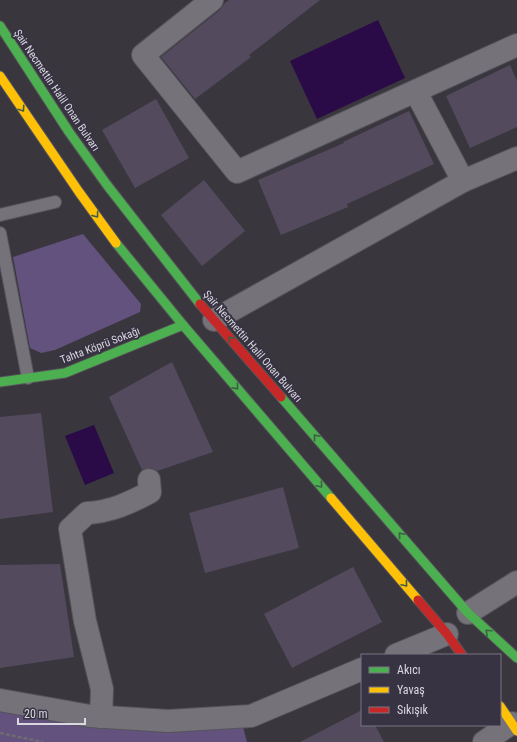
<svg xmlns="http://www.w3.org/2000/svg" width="517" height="742" viewBox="0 0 517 742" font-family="'Roboto Condensed',sans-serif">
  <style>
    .green { fill: #63517e }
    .water { fill: #2a0a47 }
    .building { fill: #534b5d }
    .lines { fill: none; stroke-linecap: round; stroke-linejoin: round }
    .lane-casing { stroke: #56545a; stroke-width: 14 }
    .street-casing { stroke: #56545a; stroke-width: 24 }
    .fast-casing { stroke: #56545a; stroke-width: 11 }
    .slow-casing { stroke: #56545a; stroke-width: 11 }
    .jam-casing { stroke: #56545a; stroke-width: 11 }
    .path { stroke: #6e6c72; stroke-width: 2.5; stroke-dasharray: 4 2; stroke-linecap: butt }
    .lane { stroke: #75727a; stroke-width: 12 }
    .street { stroke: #75727a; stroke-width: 22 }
    .fast { stroke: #4caf50; stroke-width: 9 }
    .slow { stroke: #ffc107; stroke-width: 9 }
    .jam { stroke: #c62828; stroke-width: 9 }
    .oneway { stroke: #3f5e47 }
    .labels { text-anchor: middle; stroke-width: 4; stroke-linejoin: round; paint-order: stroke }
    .street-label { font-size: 11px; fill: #dad7e1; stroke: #383342 }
  </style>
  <rect width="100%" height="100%" fill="#39363e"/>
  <g class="green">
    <path d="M83,234L141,304L140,312L55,350L41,353L30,348L13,257Z"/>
    <path d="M0,706L242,723L247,742H0Z"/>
  </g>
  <g class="water">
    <path d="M378,20L405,78L317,119L290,61Z"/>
    <path d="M94,425L114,473L85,485L65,436Z"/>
  </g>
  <g class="building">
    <path d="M229,0H320L249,55L251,57L195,99L161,57L220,10L224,4Z"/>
    <path d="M510,65L517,81V127L470,148L446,96Z"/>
    <path d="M156,99L189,158L135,188L102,130Z"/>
    <path d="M409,111L434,164L347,204L348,207L281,235L258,180L344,143L343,142Z"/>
    <path d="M204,180L245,231L202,266L161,215Z"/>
    <path d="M172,362L213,452L157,471L154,469L148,468L142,470L109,397Z"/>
    <path d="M41,413L53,512L0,519V417Z"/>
    <path d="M283,487L299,548L205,573L189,513Z"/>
    <path d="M60,564L74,657L0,668V565Z"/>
    <path d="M353,567L382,622L292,668L264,614Z"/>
    <path d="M362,710V725H375L384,742H300Z"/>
  </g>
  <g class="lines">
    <defs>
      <g id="lane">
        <path d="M0,215L55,202"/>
        <path d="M0,233L28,378"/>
      </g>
      <g id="street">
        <path d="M212,0L143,55L237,172L517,45"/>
        <path d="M416,92L463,181"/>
        <path d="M214,320L463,181L517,158"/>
        <path d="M468,613L517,582"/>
        <path d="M396,655L447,634"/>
        <path d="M0,700L90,716L168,721L251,716L362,669"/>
        <path d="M101,717L102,689L85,621L70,529L87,513C110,512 130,503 150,492L149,480"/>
        <path d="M484,742L512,723"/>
      </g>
      <g id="fast">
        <path d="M0,26L69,132L107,185L200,304"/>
        <path d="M116,243L183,325L331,498"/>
        <path d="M0,382L65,373L183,325"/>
        <path d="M281,397L468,613L517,658"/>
      </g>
      <g id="slow">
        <path d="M0,76L79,192L116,243"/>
        <path d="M331,498L418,600"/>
        <path d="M500,706L517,731"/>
      </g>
      <g id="jam">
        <path d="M200,304L281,397"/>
        <path d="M418,600L447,634L462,655"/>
      </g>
    </defs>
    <use href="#lane" class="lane-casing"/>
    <use href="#street" class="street-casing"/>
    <use href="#fast" class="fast-casing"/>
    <use href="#slow" class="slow-casing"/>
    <use href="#jam" class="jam-casing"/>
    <path class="path" d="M0,733L43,742"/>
    <use href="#lane" class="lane"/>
    <use href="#street" class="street"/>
    <use href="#fast" class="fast"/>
    <use href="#slow" class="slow"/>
    <use href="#jam" class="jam"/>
  </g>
  <defs><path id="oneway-chevron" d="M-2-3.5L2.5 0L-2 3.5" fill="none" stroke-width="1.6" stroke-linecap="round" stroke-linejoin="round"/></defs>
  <g class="oneway">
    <use href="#oneway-chevron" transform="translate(22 109) rotate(56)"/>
    <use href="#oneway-chevron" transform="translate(96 215) rotate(54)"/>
    <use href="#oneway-chevron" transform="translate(231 339) rotate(-131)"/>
    <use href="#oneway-chevron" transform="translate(236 387) rotate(49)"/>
    <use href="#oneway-chevron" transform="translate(316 437) rotate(-131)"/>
    <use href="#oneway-chevron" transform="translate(320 485) rotate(50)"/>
    <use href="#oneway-chevron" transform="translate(401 535) rotate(-131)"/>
    <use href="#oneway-chevron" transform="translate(405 584) rotate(50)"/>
    <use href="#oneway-chevron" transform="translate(488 632) rotate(-137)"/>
  </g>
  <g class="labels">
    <g class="street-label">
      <text transform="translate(57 90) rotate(56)" y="4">Şair Necmettin Halil Onan Bulvarı</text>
      <text transform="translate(100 345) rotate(-21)" y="4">Tahta Köprü Sokağı</text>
      <text transform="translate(253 346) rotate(49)" y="4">Şair Necmettin Halil Onan Bulvarı</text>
    </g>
  </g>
  <rect x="361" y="654" width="140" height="72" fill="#383342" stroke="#797582"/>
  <rect x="369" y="667" width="20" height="6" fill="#4caf50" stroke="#797582"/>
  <text x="397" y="674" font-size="12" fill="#dad7e1">Akıcı</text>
  <rect x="369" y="687" width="20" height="6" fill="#ffc107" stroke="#797582"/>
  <text x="397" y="694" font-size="12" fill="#dad7e1">Yavaş</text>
  <rect x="369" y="707" width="20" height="6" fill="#c62828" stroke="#797582"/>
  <text x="397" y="714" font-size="12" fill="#dad7e1">Sıkışık</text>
  <path d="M18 718v6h67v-6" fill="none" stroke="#dad7e1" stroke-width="2"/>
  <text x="24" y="718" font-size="12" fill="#dad7e1" stroke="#383342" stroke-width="3" paint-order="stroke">20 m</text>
</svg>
